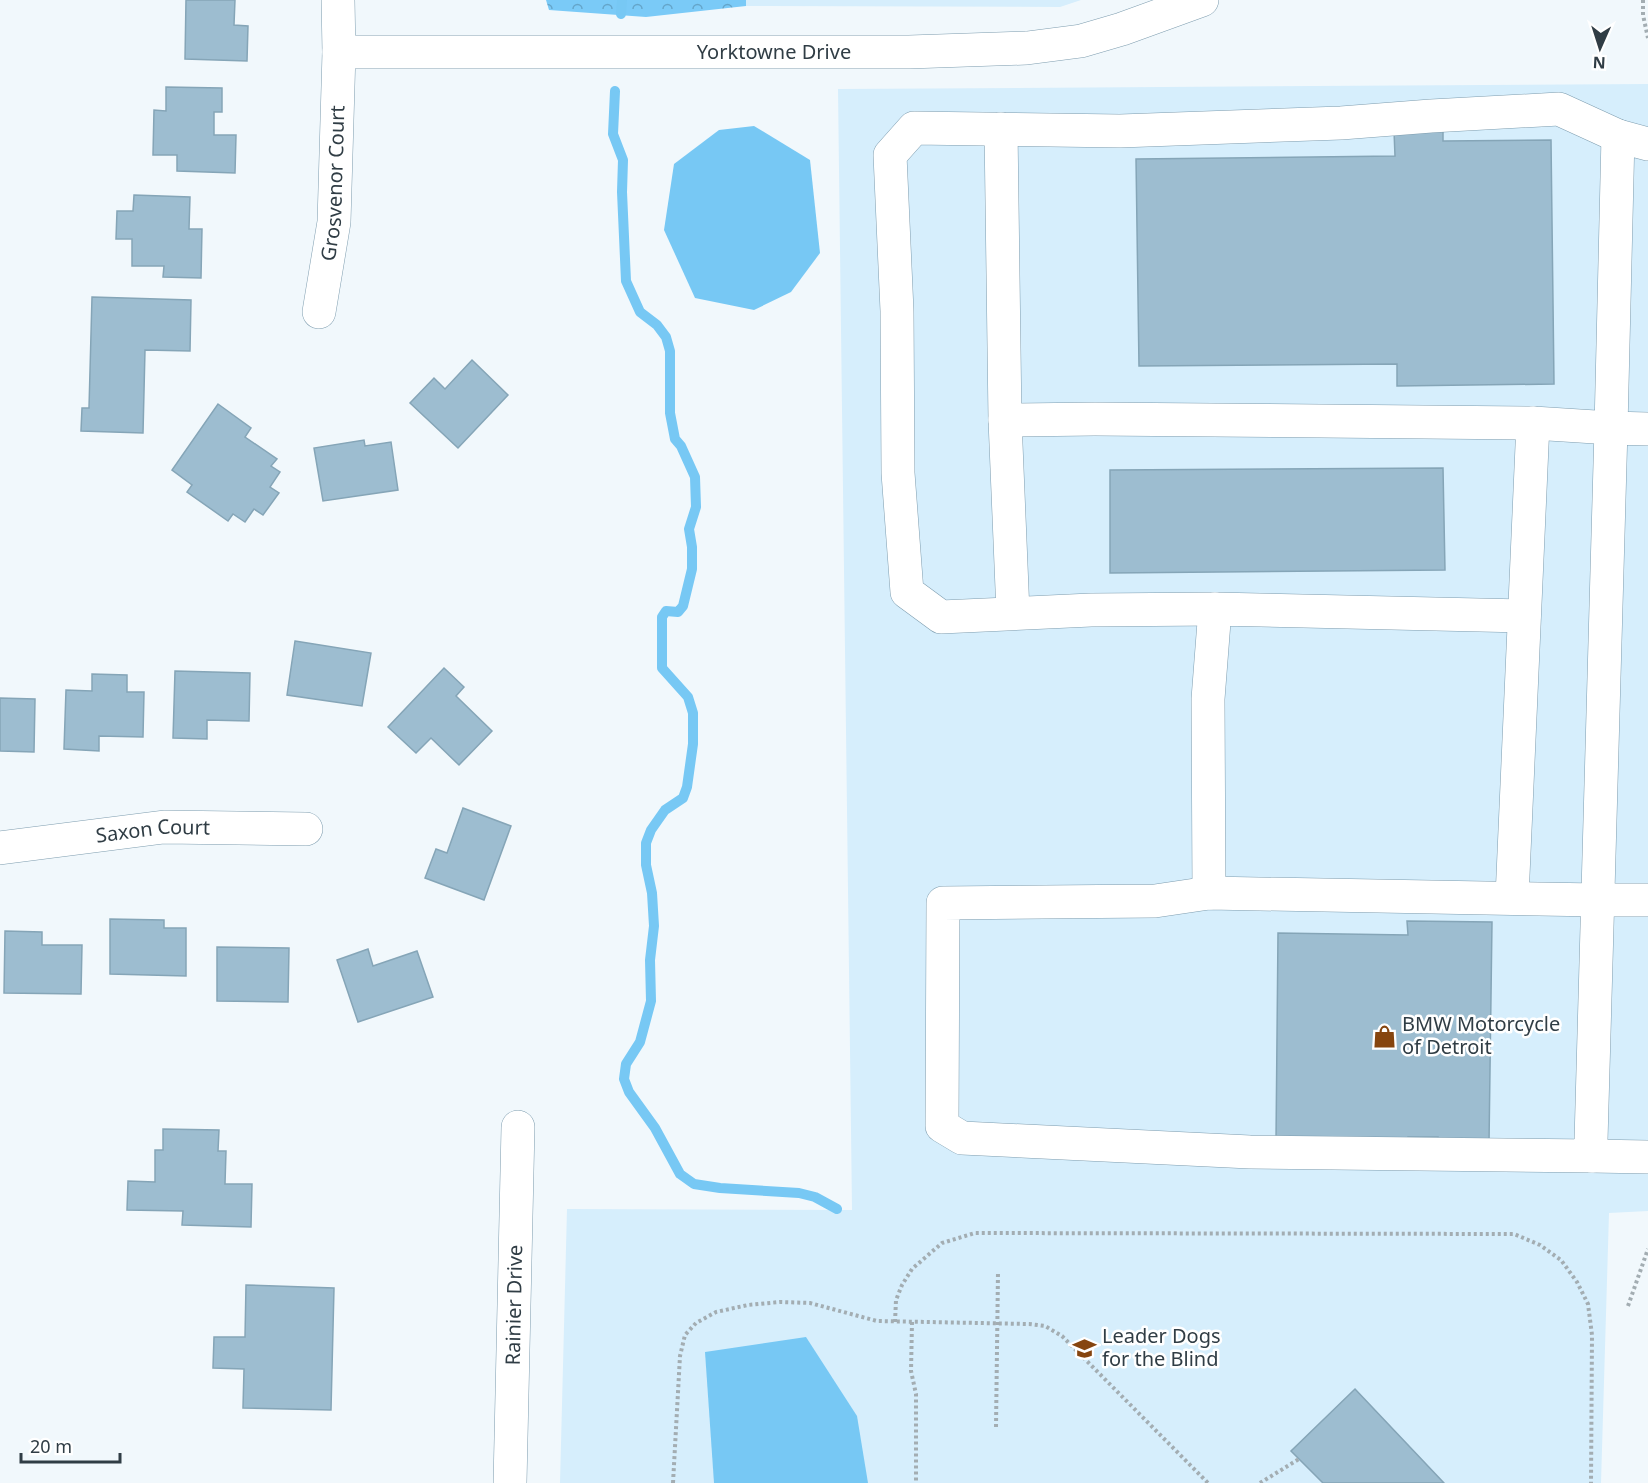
<svg xmlns="http://www.w3.org/2000/svg" width="1648" height="1483" viewBox="0 0 1648 1483" font-family="'Noto Sans',sans-serif">
  <style>
    .built { fill: #d6eefc }
    .forest { fill: url(#forest-crowns) }
    .water { fill: #77c8f4 }
    .lines { fill: none; stroke-linecap: round; stroke-linejoin: round }
    .stream { stroke: #77c8f4; stroke-width: 10 }
    .building { fill: #9dbdd0; stroke: #85a5b7; stroke-width: 1.5 }
    .minor-casing { stroke: #7e9daf; stroke-width: 34 }
    .path { stroke: #a3adb2; stroke-width: 4; stroke-dasharray: 3 3; stroke-linecap: butt }
    .minor { stroke: #fff; stroke-width: 33 }
    .labels { text-anchor: middle; stroke-width: 5; stroke-linejoin: round; paint-order: stroke }
    .street-label { font-size: 20px; fill: #303d45; stroke: #fff }
    .poi-label { font-size: 20px; fill: #303d45; stroke: #fff; text-anchor: start }
  </style>
  <defs>
    <pattern id="forest-crowns" width="20" height="18" patternUnits="userSpaceOnUse" patternTransform="scale(1.5)"><rect width="20" height="18" fill="#7acaf7"/><path d="M2 6a3 3 0 1 1 6 0M12 15a3 3 0 1 1 6 0" fill="none" stroke="#64a5ca"/></pattern>
  </defs>
  <rect width="100%" height="100%" fill="#f1f8fc"/>
  <g class="built">
    <path d="M746,0H1081L1060,7L746,6Z"/>
    <path d="M1648,84V1211L1609,1213L1601,1483H560L567,1209L852,1210L838,89Z"/>
  </g>
  <path class="forest" d="M546,0H746V6L646,17L549,10Z"/>
  <g class="water">
    <path d="M754,126L810,160L820,253L791,292L754,310L695,298L664,230L674,164L719,130Z"/>
    <path d="M806,1337L857,1416L868,1483H714L705,1352Z"/>
  </g>
  <g class="lines">
    <g class="stream">
      <path d="M621,14L622,0"/>
      <path d="M615,91L613,134L623,160L622,192L626,281L640,312L657,325L666,337L670,351V413L675,439L681,446L695,477L696,507L689,529L692,547V569L683,606L678,612L666,611L662,617V668L688,697L693,713V744L687,787L683,798L665,810L651,830L646,843V865L652,893L654,926L650,960L651,1001L640,1042L626,1064L624,1079L629,1092L655,1128L680,1174L694,1184L720,1188L799,1193L815,1197L837,1209"/>
    </g>
  </g>
  <g class="building">
    <path d="M186,0H235L234,25L248,26L247,61L185,59Z"/>
    <path d="M166,87L222,88V112H214V135H236L235,173L177,171V155H153L154,110L166,111Z"/>
    <path d="M1394,131H1443V141L1551,140L1554,384L1397,386V364L1139,366L1136,159L1395,156Z"/>
    <path d="M134,195L190,197L189,229H202L201,278L163,277L164,266H132V239H116L117,211H133Z"/>
    <path d="M92,297L191,300L190,351L145,350L143,433L81,431L82,408H89Z"/>
    <path d="M472,360L508,395L458,448L410,403L434,378L445,389Z"/>
    <path d="M218,404L251,428L245,437L277,459L271,466L280,472L270,487L279,493L263,515L254,509L245,522L233,514L228,521L187,492L192,485L172,470Z"/>
    <path d="M364,440L365,446L391,442L398,490L323,501L314,448Z"/>
    <path d="M1443,468L1445,570L1110,573V470Z"/>
    <path d="M295,641L371,653L362,706L287,695Z"/>
    <path d="M444,668L464,687L456,696L492,731L459,765L431,738L416,753L388,727Z"/>
    <path d="M175,671L250,673L249,721L207,720V739L173,738Z"/>
    <path d="M92,674L127,675V692H144L143,737L99,736V751L64,749L66,690L92,691Z"/>
    <path d="M0,698L35,699L34,752L0,751Z"/>
    <path d="M463,808L511,826L484,900L425,878L436,849L447,853Z"/>
    <path d="M110,919L164,920V928H186V976L110,974Z"/>
    <path d="M1407,921L1492,922L1489,1144H1438V1137H1408V1143L1276,1141L1278,933L1408,935Z"/>
    <path d="M5,931L42,932V945H82L81,994L4,993Z"/>
    <path d="M217,947L289,948L288,1002L217,1001Z"/>
    <path d="M368,949L373,966L417,951L433,997L358,1022L337,960Z"/>
    <path d="M163,1129L219,1130L218,1151H226L225,1184H252L251,1227L182,1225L183,1211L127,1210L128,1181L155,1182V1150H163Z"/>
    <path d="M246,1285L334,1288L331,1410L243,1408L244,1369L213,1368L214,1337H245Z"/>
    <path d="M1355,1389L1444,1483H1323L1291,1451Z"/>
  </g>
  <g class="lines">
    <defs>
      <g id="minor">
        <path id="s1" d="M339,52H909L1027,48L1081,41L1122,29L1202,0"/>
        <path d="M1001,129L1005,420L1013,613"/>
        <path id="s2" d="M319,312L334,222L339,52L338,0"/>
        <path d="M1005,420L1095,419L1533,423L1611,428L1618,136L1648,144"/>
        <path d="M1648,429L1611,428L1591,1141L1592,1156L1250,1152L962,1138L942,1126L943,903L1155,901L1209,893L1598,900H1648"/>
        <path d="M1215,609L1091,610L941,617L907,592L898,473L897,311L890,155L914,128L1120,131L1341,123L1431,116L1559,109L1618,136"/>
        <path id="s3" d="M0,848L164,827L306,829"/>
        <path d="M1209,893L1208,699L1215,609L1524,616"/>
        <path d="M1512,898L1533,423"/>
        <path d="M1592,1156L1648,1157"/>
        <path id="s4" d="M510,1483L518,1127"/>
      </g>
    </defs>
    <use href="#minor" class="minor-casing"/>
    <g class="path">
      <path d="M1643,0V15L1648,38"/>
      <path d="M1628,1306L1648,1249"/>
      <path d="M895,1322L896,1300L902,1285L912,1269L942,1243L975,1233L1514,1234L1540,1245L1561,1260L1577,1282L1588,1304L1592,1335L1591,1483"/>
      <path d="M912,1322L911,1371L916,1394V1483"/>
      <path d="M996,1427L998,1272"/>
      <path d="M673,1483L680,1356L685,1335L696,1323L716,1312L748,1305L780,1302L810,1303L877,1321L1029,1324L1045,1326L1062,1336L1208,1483"/>
      <path d="M1260,1483L1299,1459"/>
    </g>
    <use href="#minor" class="minor"/>
  </g>
  <defs>
    <symbol id="shop-bare" viewBox="-9 -9 18 18"><path d="M-5-2.5h2.3a2.7 3.5 0 0 1 5.4 0H5L5.5 6h-11ZM-1.5-2.5h3a1.5 2.3 0 0 0-3 0Z" fill="#86450f" stroke="#fff" stroke-width="2.5" paint-order="stroke"/></symbol>
    <symbol id="school-bare" viewBox="-9 -9 18 18"><path d="M0-5L7-2L0 1L-7-2ZM-4 1L0 2.5L4 1V4Q0 6-4 4Z" fill="#86450f" stroke="#fff" stroke-width="2.5" paint-order="stroke"/></symbol>
  </defs>
  <g fill-rule="evenodd">
    <use href="#shop-bare" x="1368" y="1020" width="33" height="33"/>
    <use href="#school-bare" x="1068" y="1332" width="33" height="33"/>
  </g>
  <g class="labels">
    <g class="street-label">
      <text dy="7" stroke="none"><textPath href="#s1" startOffset="435">Yorktowne Drive</textPath></text>
      <text dy="7" stroke="none"><textPath href="#s2" startOffset="130">Grosvenor Court</textPath></text>
      <text dy="7" stroke="none"><textPath href="#s3" startOffset="154">Saxon Court</textPath></text>
      <text dy="7" stroke="none"><textPath href="#s4" startOffset="178">Rainier Drive</textPath></text>
    </g>
    <g class="poi-label">
      <text x="1402" y="1031">BMW Motorcycle<tspan x="1402" dy="23">of Detroit</tspan></text>
      <text x="1102" y="1343">Leader Dogs<tspan x="1102" dy="23">for the Blind</tspan></text>
    </g>
  </g>
  <g transform="translate(1600 48) rotate(183)" stroke="#ffffff" stroke-width="4.5" paint-order="stroke">
  <path d="M0-4.5L10 22L0 15L-10 22Z" fill="#303d45"/>
  <text y="-9" font-size="16" font-weight="bold" text-anchor="middle" fill="#303d45">N</text>
  </g>
  <path d="M21 1453v9h99v-9" fill="none" stroke="#303d45" stroke-width="3"/>
  <text x="30" y="1453" font-size="18" fill="#303d45" stroke="#ffffff" stroke-width="4.5" paint-order="stroke">20 m</text>
</svg>
